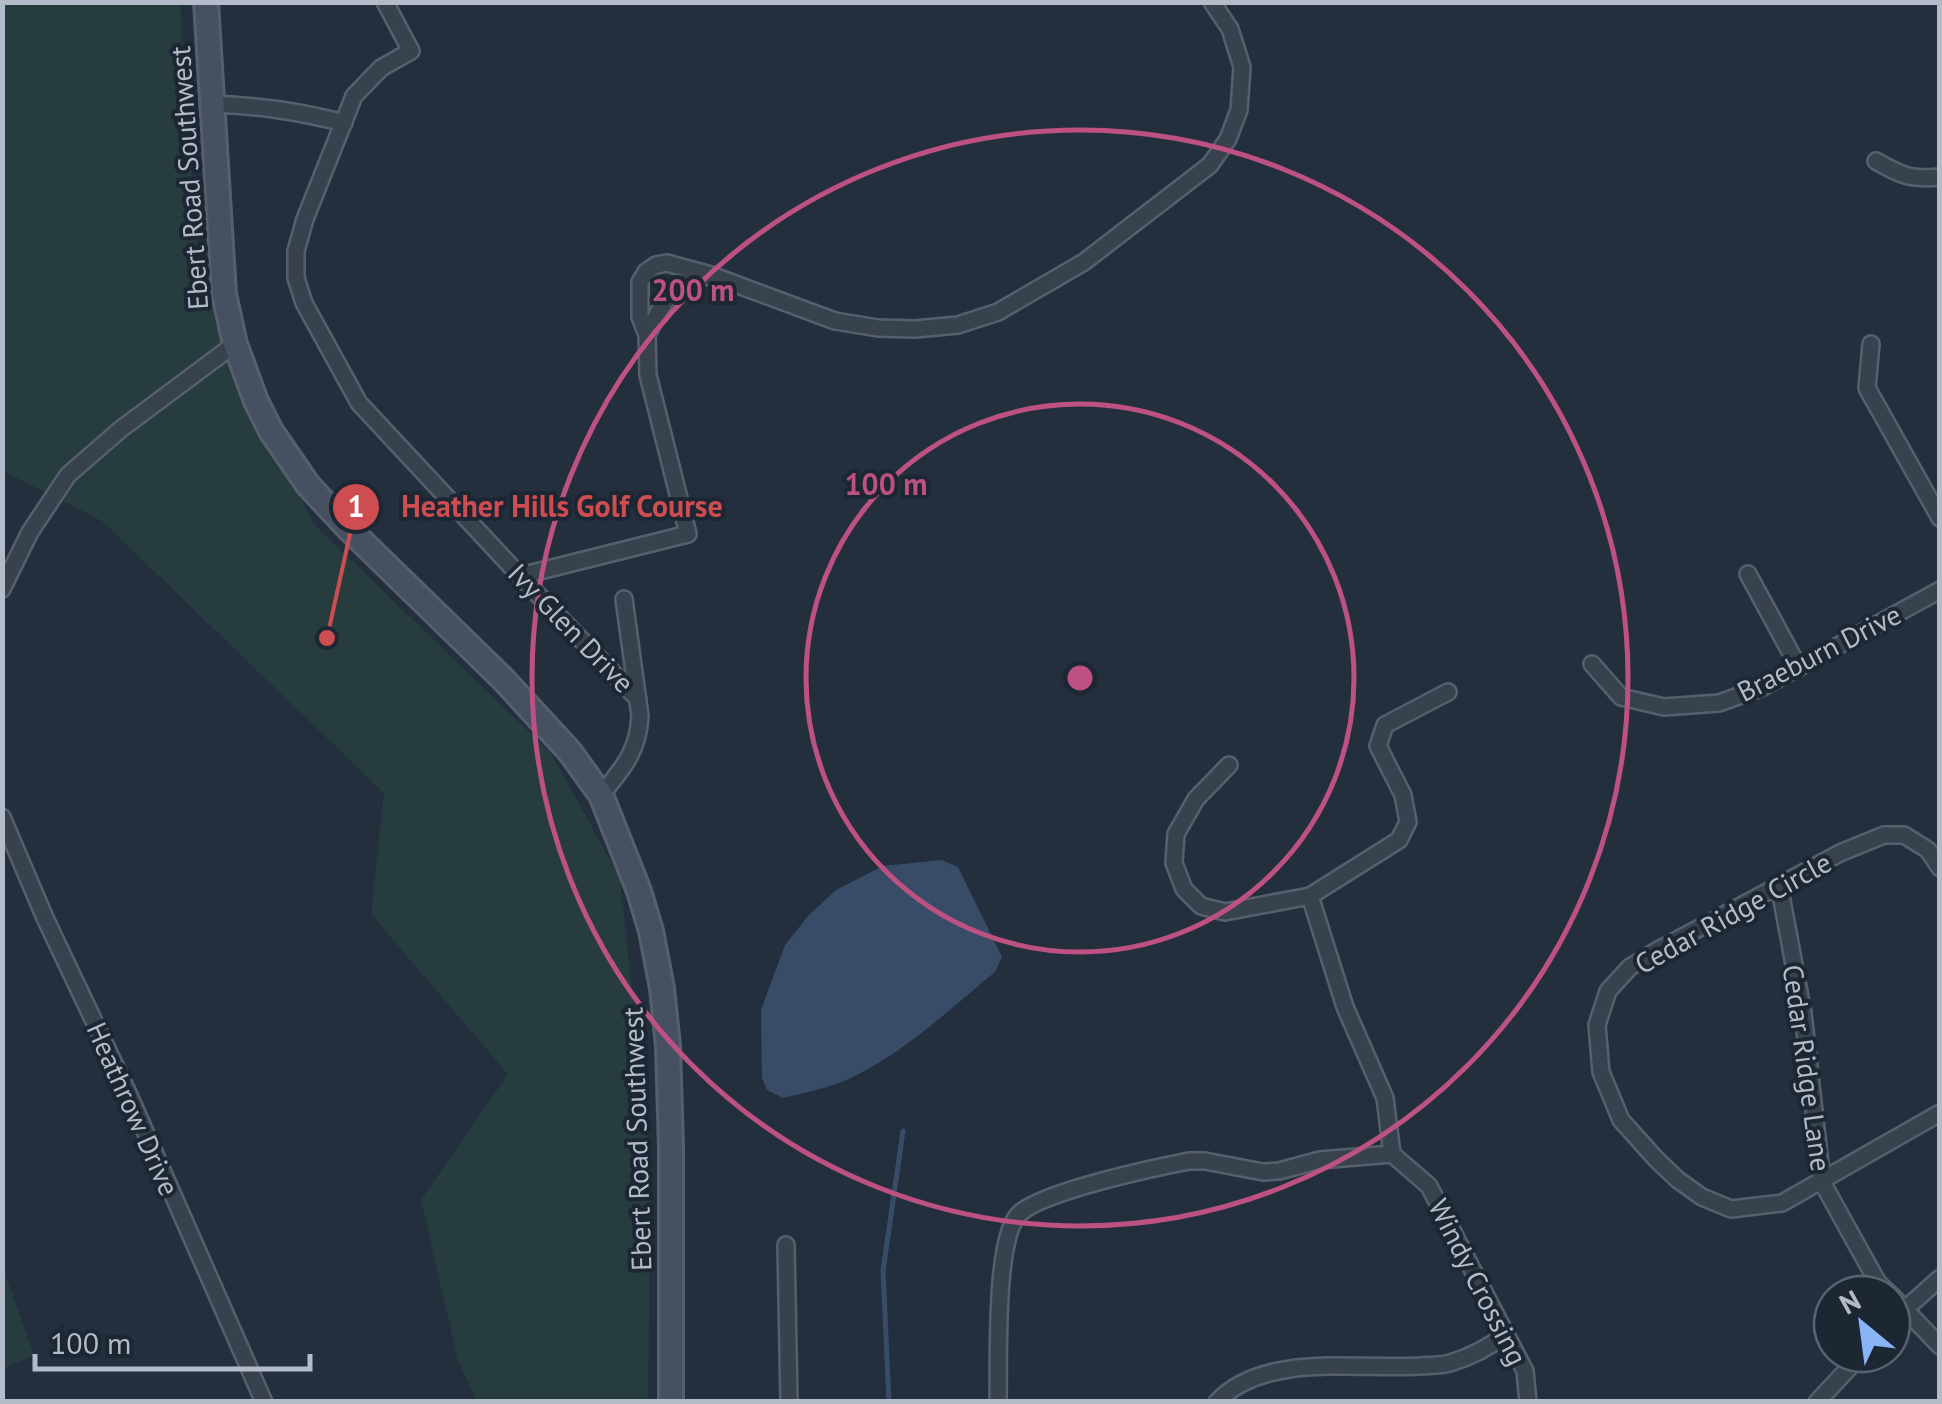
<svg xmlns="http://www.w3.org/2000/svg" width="1942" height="1404" viewBox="0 0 1942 1404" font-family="'PT Sans',sans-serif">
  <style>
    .green { fill: #263c3f }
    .water { fill: #394c67 }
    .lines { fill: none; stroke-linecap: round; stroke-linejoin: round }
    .stream { stroke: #394c67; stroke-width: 5 }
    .street-casing { stroke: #565f6c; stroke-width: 20 }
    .secondary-casing { stroke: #565f6c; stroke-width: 28 }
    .street { stroke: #38414e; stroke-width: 15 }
    .secondary { stroke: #465061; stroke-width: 22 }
    .ring { fill: none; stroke: #bd5182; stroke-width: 5 }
    .labels { text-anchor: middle; stroke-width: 8; stroke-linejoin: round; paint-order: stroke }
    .street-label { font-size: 28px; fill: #b4bcc9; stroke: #1d2633 }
    .centre { fill: #bd5182; stroke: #1d2633; stroke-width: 5 }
    .ring-label { font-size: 30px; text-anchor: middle; font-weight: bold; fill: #bd5182; stroke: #1d2633; stroke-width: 8; stroke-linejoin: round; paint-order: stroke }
    .leader { fill: none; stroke: #ce4d50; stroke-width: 4 }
    .callout-dot { fill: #ce4d50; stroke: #1d2633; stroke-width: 4 }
    .mark-label { font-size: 30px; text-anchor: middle; font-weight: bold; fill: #fff }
    .callout-label { font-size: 30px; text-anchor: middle; font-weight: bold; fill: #ce4d50; stroke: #1d2633; stroke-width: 8; stroke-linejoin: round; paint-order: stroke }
  </style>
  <rect width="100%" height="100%" fill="#242f3e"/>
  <g class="green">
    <path d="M2,3H180L199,276L313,523L551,753L620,878L651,1167L648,1401H477L458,1361L421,1200L508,1074L371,914L384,793L102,521L3,471Z"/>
    <path d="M3,1268L34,1355L3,1369H2Z"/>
  </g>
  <path class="water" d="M942,860L958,867L1002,957L995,972C951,1008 908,1049 857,1075C834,1087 808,1092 783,1098L767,1090L762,1078L761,1010L785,945L809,915L836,890L883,866Z"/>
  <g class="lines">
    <path class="stream" d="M889,1402L883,1271L903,1131"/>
    <defs>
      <g id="street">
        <path d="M385,2L411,51L381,68L354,96L305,219L296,251V278L304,303L359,403L520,576L638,699"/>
        <path d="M213,104C260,106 297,111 344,123"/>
        <path d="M1876,161C1900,175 1911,180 1940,177"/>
        <path d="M647,335C663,304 669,282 707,276"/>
        <path d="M1871,344L1867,388L1940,518"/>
        <path d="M1748,574L1799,668"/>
        <path d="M520,576L688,534L648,375L647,335L640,317V282L646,272L656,265L667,263L711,275L835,321L878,328L915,329L958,325L998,312L1084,262L1210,165L1228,139L1239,110L1242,67L1230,29L1212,2"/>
        <path d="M2,589L30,532L68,475L121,429L235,344"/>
        <path d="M1592,664L1621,697L1664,707L1719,703L1761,688L1940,590"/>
        <path d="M1229,765L1196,799L1176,834L1174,863L1184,889L1201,906L1225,912L1310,896L1399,840L1408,822L1403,795L1378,746L1385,725L1448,692"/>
        <path d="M601,795C623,768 638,752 640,716L624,599"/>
        <path d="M2,817L45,918L129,1095L264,1402"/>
        <path d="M1940,868L1928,850L1904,835H1884L1840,853L1658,950L1630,967L1608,991L1597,1025L1601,1072L1621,1120L1656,1159L1678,1180L1702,1197L1731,1209L1782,1203L1940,1113"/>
        <path d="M1779,884L1803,1013L1822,1182L1878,1283L1890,1294"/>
        <path d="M1310,896L1345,1007L1385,1098L1392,1154"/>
        <path d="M786,1245L789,1402"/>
        <path d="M1892,1296L1940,1346"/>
        <path d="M1892,1321L1940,1278"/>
        <path d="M998,1402C999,1365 994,1235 1020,1213C1045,1191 1153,1168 1189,1161H1205L1263,1172L1279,1171L1320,1160L1392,1154L1429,1186L1525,1371L1528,1402"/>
        <path d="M1217,1402C1264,1352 1357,1370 1419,1366C1429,1365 1440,1366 1450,1363C1470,1357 1488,1348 1505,1335"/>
        <path d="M1817,1402L1862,1354"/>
      </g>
      <path id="secondary" d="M206,2L224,294L235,344L256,401L271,431L308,485L349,529L503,679L570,752L601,795L639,891L651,931L662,988L668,1046L671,1147V1402"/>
    </defs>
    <use href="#street" class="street-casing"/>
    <use href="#secondary" class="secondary-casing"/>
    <use href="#street" class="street"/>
    <use href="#secondary" class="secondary"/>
  </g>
  <g class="ring">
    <circle cx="1080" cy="678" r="274"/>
    <circle cx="1080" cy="678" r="548"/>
  </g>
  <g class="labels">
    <g class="street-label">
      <text transform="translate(189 178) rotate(-94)" y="10">Ebert Road Southwest</text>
      <text transform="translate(571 628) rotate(46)" y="10">Ivy Glen Drive</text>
      <text transform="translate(1819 653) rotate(-27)" y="10">Braeburn Drive</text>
      <text transform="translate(1733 913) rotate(-29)" y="10">Cedar Ridge Circle</text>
      <text transform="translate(1807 1068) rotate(82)" y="10">Cedar Ridge Lane</text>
      <text transform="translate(133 1109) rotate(66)" y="10">Heathrow Drive</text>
      <text transform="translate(637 1139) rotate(-92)" y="10">Ebert Road Southwest</text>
      <text transform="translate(1478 1282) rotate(63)" y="10">Windy Crossing</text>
    </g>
  </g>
  <circle cx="1080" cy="678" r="15" class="centre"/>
  <g class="ring-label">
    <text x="693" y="301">200 m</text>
    <text x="886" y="495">100 m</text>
  </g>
  <path class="leader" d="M327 638L356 507"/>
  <g class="callout-dot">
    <circle cx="327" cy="638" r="10"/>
    <circle cx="356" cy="507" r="25"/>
  </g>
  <g class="mark-label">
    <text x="356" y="517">1</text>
  </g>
  <g class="callout-label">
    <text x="562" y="517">Heather Hills Golf Course</text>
  </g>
  <rect width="1942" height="1404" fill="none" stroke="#b4bcc9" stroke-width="10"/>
  <g transform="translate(1862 1324) rotate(331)"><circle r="48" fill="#1d2633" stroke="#59626f" stroke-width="2.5"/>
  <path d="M0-8L18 38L0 25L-18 38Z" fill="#8ab4f8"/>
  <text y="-15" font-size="28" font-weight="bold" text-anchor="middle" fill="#b4bcc9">N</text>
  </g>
  <path d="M35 1354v15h275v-15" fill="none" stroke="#b4bcc9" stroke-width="5"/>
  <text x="50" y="1354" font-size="30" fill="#b4bcc9" stroke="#1d2633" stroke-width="8" paint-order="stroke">100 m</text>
</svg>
